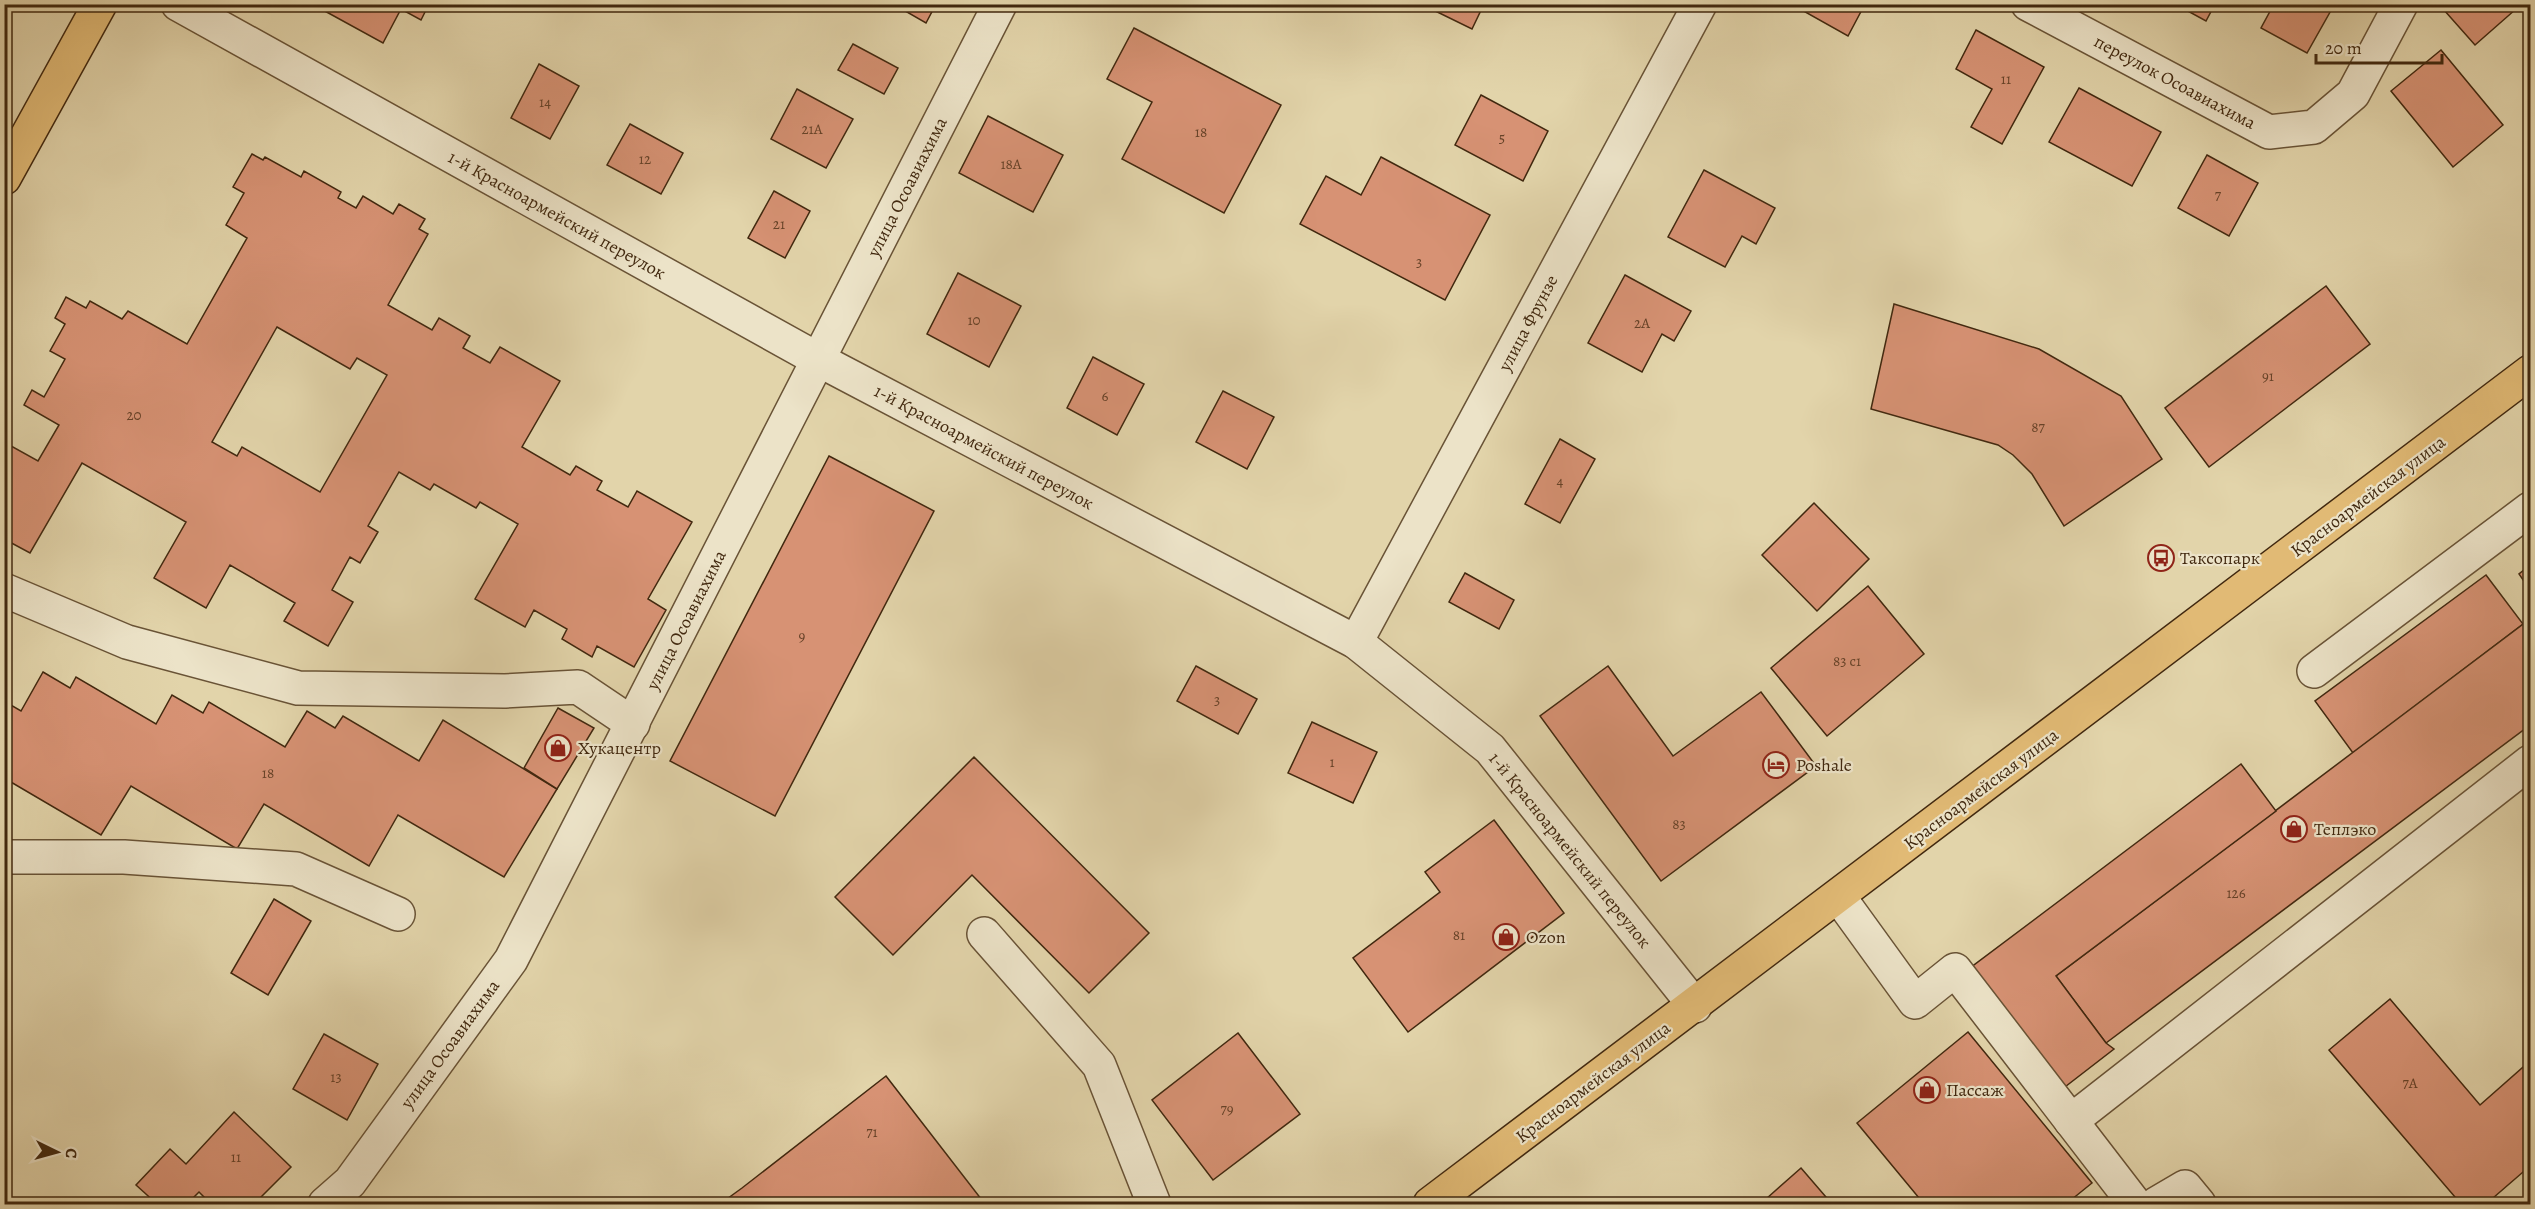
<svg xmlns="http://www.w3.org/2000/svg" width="2535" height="1209" viewBox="0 0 2535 1209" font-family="Alegreya,serif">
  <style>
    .building { fill: #d79274; stroke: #41280f; stroke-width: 1.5; fill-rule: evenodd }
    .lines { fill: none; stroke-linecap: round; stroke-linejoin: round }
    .minor-casing { stroke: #695336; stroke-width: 36 }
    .major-casing { stroke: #41280f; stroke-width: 36 }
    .minor { stroke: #ece3c8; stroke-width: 33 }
    .major { stroke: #e1ba75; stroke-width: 33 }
    .labels { text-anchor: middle; stroke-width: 4.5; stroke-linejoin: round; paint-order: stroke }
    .number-label { font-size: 15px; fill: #664228 }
    .street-label { font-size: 18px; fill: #41280f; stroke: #ece3c8 }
    .poi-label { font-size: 18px; fill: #41280f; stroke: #ece3c8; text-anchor: start }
  </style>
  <rect width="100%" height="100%" fill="#e2d4aa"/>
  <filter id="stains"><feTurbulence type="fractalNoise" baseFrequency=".00333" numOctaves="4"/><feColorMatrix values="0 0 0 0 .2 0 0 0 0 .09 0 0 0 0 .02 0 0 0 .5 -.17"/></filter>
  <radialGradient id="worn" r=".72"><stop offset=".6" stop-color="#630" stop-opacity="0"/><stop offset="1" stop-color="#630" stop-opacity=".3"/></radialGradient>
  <g class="building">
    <path d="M312,4H429L421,20L401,9L383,43Z"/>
    <path d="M893,4H936L926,23Z"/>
    <path d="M1421,4H1484L1472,29Z"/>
    <path d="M1791,4H1865L1848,36Z"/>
    <path d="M2175,4H2215L2206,21Z"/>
    <path d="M2274,4H2332L2334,5L2307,53L2261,28Z"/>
    <path d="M2450,4H2512L2516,9L2475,45L2444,10Z"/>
    <path d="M1134,28L1281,105L1224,213L1122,159L1152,102L1107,79Z"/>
    <path d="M1976,30L2044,67L2002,144L1971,127L1992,89L1956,69Z"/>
    <path d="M853,44L898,68L884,94L838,70Z"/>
    <path d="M2441,50L2503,125L2453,167L2391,91Z"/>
    <path d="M539,64L579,86L550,139L511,118Z"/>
    <path d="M2079,88L2161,132L2132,186L2049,142Z"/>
    <path d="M797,89L853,119L826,168L771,139Z"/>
    <path d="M1481,95L1548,131L1523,181L1455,145Z"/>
    <path d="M988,116L1063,155L1033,212L959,173Z"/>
    <path d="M630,124L683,153L661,194L607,165Z"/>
    <path d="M252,154L263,160L265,157L301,177L304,171L341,192L338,198L356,208L363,196L393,214L399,204L425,219L419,229L428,234L388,305L432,330L439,318L470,336L463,348L490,363L500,347L560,381L522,447L570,475L576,466L602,481L597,490L628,507L637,491L692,522L648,599L666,610L634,667L597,646L592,657L562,639L567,629L534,610L525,627L475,599L518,524L480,502L476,508L434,484L430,490L399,472L368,526L378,532L360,563L350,557L332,590L353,602L328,646L284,621L295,603L230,565L206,608L154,578L186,522L82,463L30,553L4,539V442L38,461L59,425L24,405L32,390L44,397L65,359L50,351L65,324L55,318L66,297L86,308L90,301L122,319L128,311L187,344L247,238L226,225L244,193L233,187ZM277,327L350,369L357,358L387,375L320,492L242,447L237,456L212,442Z"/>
    <path d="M2207,155L2258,183L2229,236L2178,208Z"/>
    <path d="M1381,157L1490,215L1445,300L1300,224L1326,176L1361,195Z"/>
    <path d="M1704,170L1775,208L1756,244L1742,236L1725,267L1668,237Z"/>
    <path d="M774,191L810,211L785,258L748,238Z"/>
    <path d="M958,273L1021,306L989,367L927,334Z"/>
    <path d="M1625,275L1691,311L1674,341L1662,334L1642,372L1588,343Z"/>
    <path d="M2326,286L2370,344L2209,467L2165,408Z"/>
    <path d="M1894,304L2039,349L2121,396L2162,459L2064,526L2032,474L2013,455L1998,445L1871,409Z"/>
    <path d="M1093,357L1144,384L1117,435L1067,408Z"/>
    <path d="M1223,391L1274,417L1247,469L1196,442Z"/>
    <path d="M1560,439L1595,459L1560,523L1525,504Z"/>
    <path d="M829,456L934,511L775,816L670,761Z"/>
    <path d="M1814,503L1869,559L1817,611L1762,555Z"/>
    <path d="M2530,565V590L2519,574Z"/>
    <path d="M1465,573L1514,600L1499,629L1449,602Z"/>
    <path d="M2486,575L2523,624L2353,753L2315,701Z"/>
    <path d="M1868,586L1924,654L1827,736L1771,668Z"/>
    <path d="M2530,619V725L2106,1043L2056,976Z"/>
    <path d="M1196,666L1257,699L1238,734L1177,701Z"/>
    <path d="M1608,666L1673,756L1761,692L1816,766L1661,881L1540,716Z"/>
    <path d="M43,672L70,688L76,677L156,724L172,695L203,713L209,702L285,747L307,711L335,728L343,716L419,761L443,720L557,789L504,877L398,815L369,866L264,804L237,849L131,786L101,835L4,778V701L21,711Z"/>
    <path d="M558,708L594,728L557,789L524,768Z"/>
    <path d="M1312,722L1377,752L1353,803L1288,773Z"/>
    <path d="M974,757L1149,933L1089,993L972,875L893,955L835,897Z"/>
    <path d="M2241,764L2276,811L2056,976L2106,1043L2114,1049L2061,1090L1970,968Z"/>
    <path d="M1494,820L1564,913L1408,1032L1353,958L1440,892L1425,872Z"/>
    <path d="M274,899L311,921L268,995L231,973Z"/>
    <path d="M2390,999L2480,1105L2530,1061V1166L2486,1204H2461L2329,1050Z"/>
    <path d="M1968,1032L2092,1183L2066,1204H1924L1857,1123Z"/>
    <path d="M1238,1033L1300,1114L1213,1180L1152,1100Z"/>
    <path d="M324,1034L378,1064L347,1120L293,1089Z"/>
    <path d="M886,1076L985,1204H720L742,1188Z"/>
    <path d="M234,1112L291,1167L254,1204H211L199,1192L187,1204H157L136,1185L170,1149L186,1164Z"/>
    <path d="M1801,1168L1832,1204H1771L1766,1199Z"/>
  </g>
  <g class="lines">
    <defs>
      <g id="minor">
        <path d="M178,4L819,360L1356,642L1490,749L1695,1006"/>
        <path d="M2028,4L2269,132L2314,127L2353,94L2401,4"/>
        <path d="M4,590L127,642L298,688L505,691L578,687L633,724"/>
        <path d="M1356,642L1700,4"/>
        <path d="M2314,671L2530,509"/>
        <path d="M4,857H124L296,869L398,914"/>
        <path d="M1839,897L1915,1002L1955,970L2135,1204"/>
        <path d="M984,934L1099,1065L1154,1204"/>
        <path d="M2071,1121L2530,762"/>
        <path d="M325,1204L350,1182L511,960L1000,4"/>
        <path d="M2156,1204L2185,1187L2199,1204"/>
      </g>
      <g id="major">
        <path d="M4,178L100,4"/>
        <path d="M1430,1204L2530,372"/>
      </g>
    </defs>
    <use href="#minor" class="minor-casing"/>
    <use href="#major" class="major-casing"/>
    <use href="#minor" class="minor"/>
    <use href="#major" class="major"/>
  </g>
  <defs>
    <symbol id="bus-ring" viewBox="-11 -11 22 22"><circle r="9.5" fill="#ece3c8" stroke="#8f2418" stroke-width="1.5"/><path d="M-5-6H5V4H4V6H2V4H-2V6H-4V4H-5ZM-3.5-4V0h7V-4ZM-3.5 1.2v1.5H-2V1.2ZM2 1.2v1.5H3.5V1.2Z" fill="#8f2418"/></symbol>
    <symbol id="shop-ring" viewBox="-11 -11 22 22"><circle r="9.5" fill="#ece3c8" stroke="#8f2418" stroke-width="1.5"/><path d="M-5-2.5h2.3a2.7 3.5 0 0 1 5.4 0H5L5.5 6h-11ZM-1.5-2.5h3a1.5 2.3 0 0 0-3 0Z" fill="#8f2418"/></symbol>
    <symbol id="hotel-ring" viewBox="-11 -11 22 22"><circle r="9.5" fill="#ece3c8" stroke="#8f2418" stroke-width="1.5"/><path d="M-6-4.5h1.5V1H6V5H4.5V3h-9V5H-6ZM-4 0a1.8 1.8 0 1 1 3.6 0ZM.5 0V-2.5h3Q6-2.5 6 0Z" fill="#8f2418"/></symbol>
  </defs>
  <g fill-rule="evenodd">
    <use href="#bus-ring" x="2146" y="543" width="30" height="30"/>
    <use href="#shop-ring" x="543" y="733" width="30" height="30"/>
    <use href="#hotel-ring" x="1761" y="750" width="30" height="30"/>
    <use href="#shop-ring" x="2279" y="814" width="30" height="30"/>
    <use href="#shop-ring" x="1491" y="922" width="30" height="30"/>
    <use href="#shop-ring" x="1912" y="1075" width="30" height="30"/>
  </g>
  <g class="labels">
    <g class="number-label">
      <text x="2006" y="84">11</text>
      <text x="545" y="107">14</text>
      <text x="812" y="134">21А</text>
      <text x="1201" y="137">18</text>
      <text x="1502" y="143">5</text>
      <text x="645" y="164">12</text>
      <text x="1011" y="169">18А</text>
      <text x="2218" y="200">7</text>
      <text x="779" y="229">21</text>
      <text x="1419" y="267">3</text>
      <text x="974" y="325">10</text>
      <text x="1642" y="328">2А</text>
      <text x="2268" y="381">91</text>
      <text x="1105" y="401">6</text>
      <text x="134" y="420">20</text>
      <text x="2038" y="432">87</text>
      <text x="1560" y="486">4</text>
      <text x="802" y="641">9</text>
      <text x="1847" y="666">83 с1</text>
      <text x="1217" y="705">3</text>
      <text x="1332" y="767">1</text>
      <text x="268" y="778">18</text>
      <text x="1679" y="829">83</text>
      <text x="2236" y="898">126</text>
      <text x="1459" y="940">81</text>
      <text x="336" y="1082">13</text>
      <text x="2410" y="1088">7А</text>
      <text x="1227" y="1114">79</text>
      <text x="872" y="1137">71</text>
      <text x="236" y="1162">11</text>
    </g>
    <g class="street-label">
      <text transform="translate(2175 82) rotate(28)" y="6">переулок Осоавиахима</text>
      <text transform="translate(907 187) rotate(-63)" y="6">улица Осоавиахима</text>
      <text transform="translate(557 215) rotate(29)" y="6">1-й Красноармейский переулок</text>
      <text transform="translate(1528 323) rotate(-62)" y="6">улица Фрунзе</text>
      <text transform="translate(984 447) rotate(28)" y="6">1-й Красноармейский переулок</text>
      <text transform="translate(2368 496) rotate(-37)" y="6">Красноармейская улица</text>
      <text transform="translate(686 620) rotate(-63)" y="6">улица Осоавиахима</text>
      <text transform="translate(1981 789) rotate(-37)" y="6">Красноармейская улица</text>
      <text transform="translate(1570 850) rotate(51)" y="6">1-й Красноармейский переулок</text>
      <text transform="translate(450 1044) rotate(-54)" y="6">улица Осоавиахима</text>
      <text transform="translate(1593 1082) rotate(-37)" y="6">Красноармейская улица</text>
    </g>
    <g class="poi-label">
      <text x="2180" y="564">Таксопарк</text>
      <text x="578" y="754">Хукацентр</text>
      <text x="1796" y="771">Poshale</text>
      <text x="2314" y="835">Теплэко</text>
      <text x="1526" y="943">Ozon</text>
      <text x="1946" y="1096">Пассаж</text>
    </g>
  </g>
  <rect width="2535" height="1209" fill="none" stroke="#e2d4aa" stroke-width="24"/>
  <rect x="6" y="6" width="2523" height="1197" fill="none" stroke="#41280f" stroke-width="3"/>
  <rect x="12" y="12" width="2511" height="1185" fill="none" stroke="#41280f" stroke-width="1.5"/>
  <g transform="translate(57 1152) rotate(95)" stroke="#ece3c8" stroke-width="4.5" paint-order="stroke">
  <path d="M0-4.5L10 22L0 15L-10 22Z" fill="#41280f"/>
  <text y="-9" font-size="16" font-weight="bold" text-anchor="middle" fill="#41280f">С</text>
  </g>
  <path d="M2316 54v9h126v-9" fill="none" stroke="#41280f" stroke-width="3"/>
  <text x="2325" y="54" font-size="18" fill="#41280f" stroke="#ece3c8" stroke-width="4.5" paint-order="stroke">20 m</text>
  <rect width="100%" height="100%" filter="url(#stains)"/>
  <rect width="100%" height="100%" fill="url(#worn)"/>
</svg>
